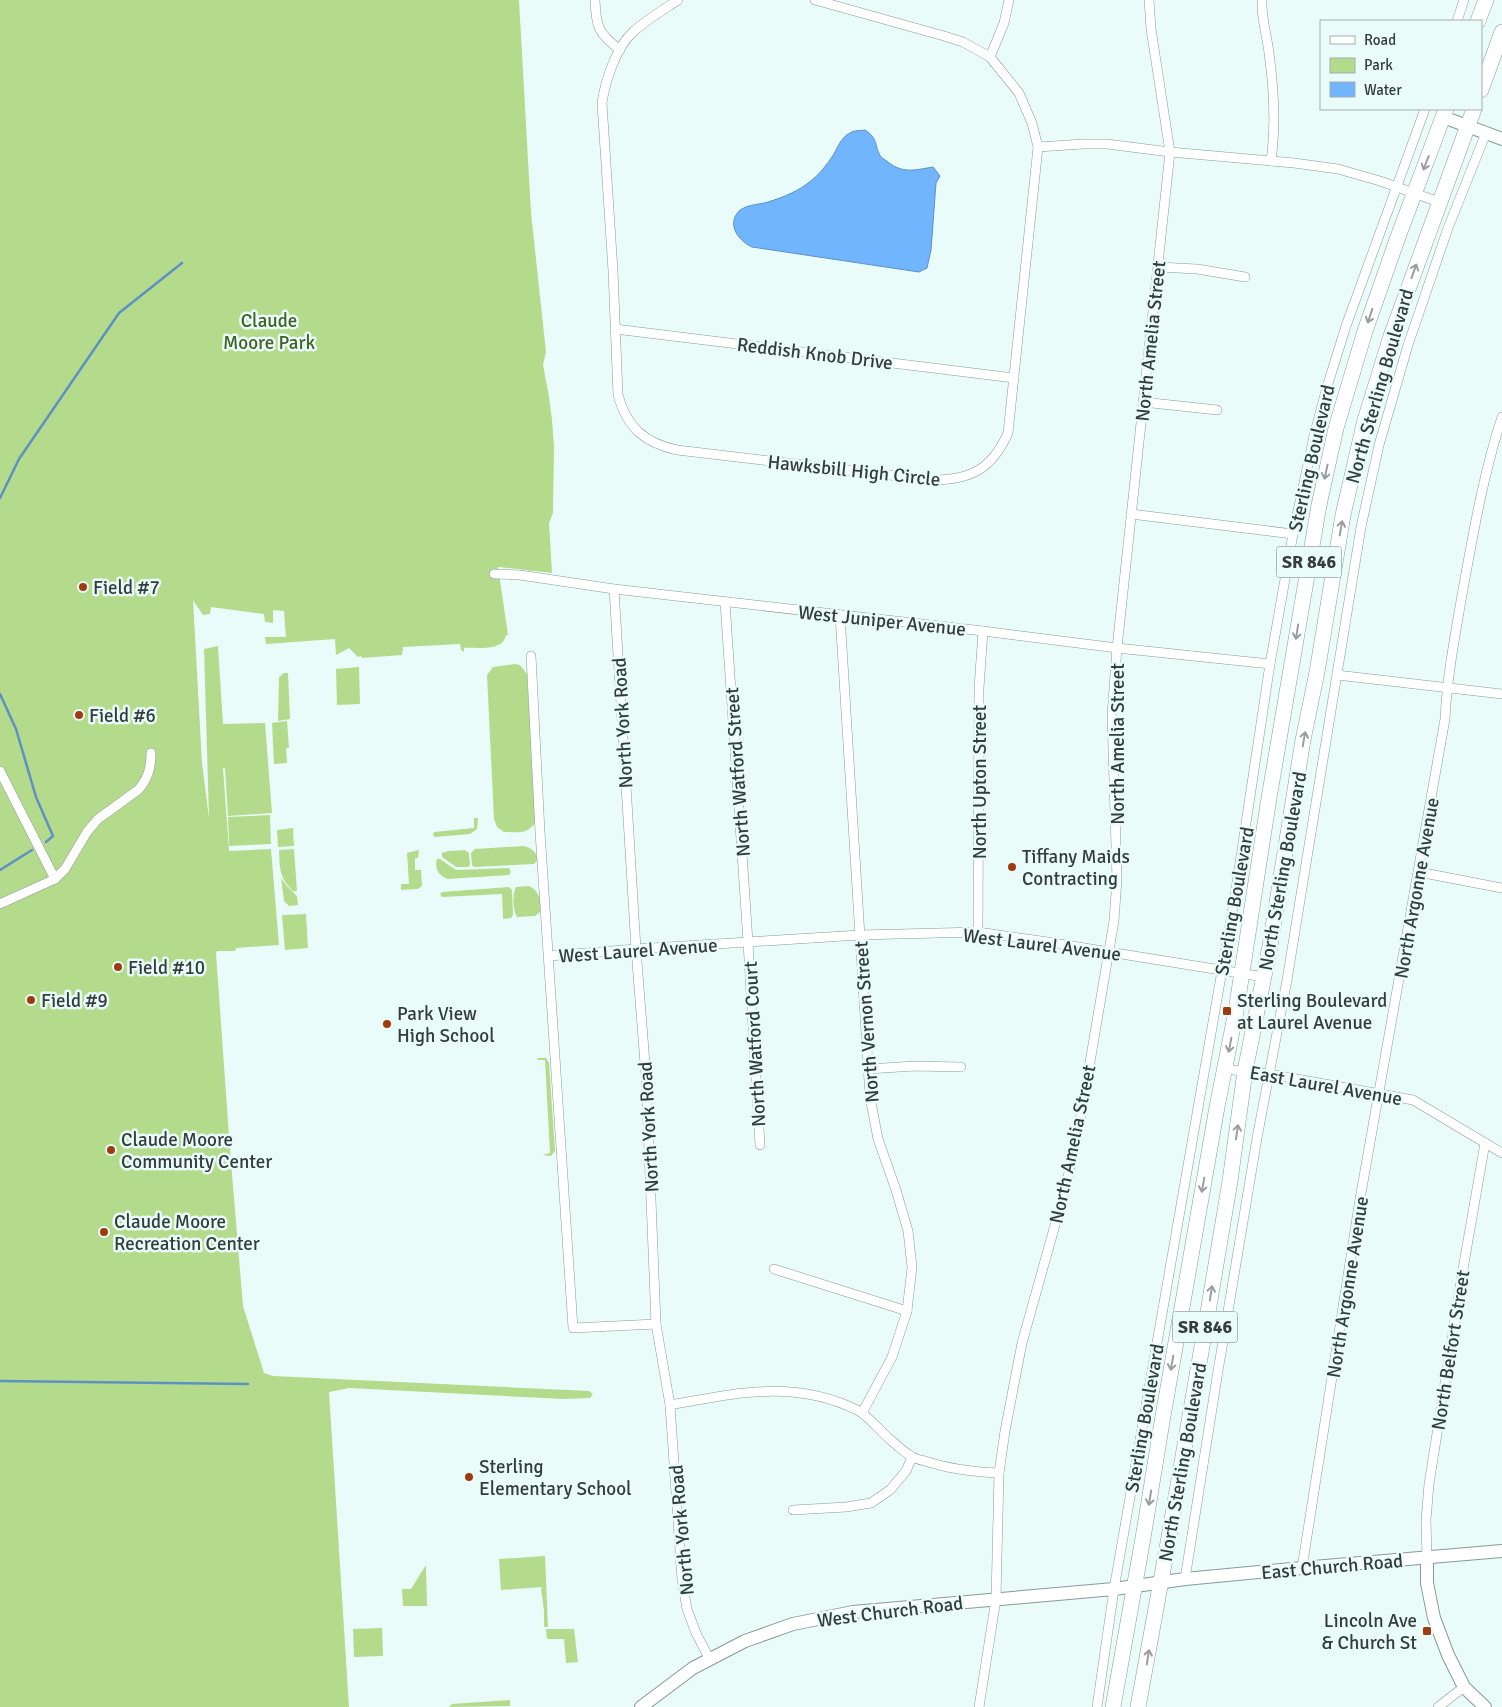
<svg xmlns="http://www.w3.org/2000/svg" width="1502" height="1707" viewBox="0 0 1502 1707" font-family="Signika,sans-serif">
  <style>
    .green { fill: #b4db8c }
    .water { fill: #70b5fd; stroke: #5e91c3 }
    .lines { fill: none; stroke-linecap: round; stroke-linejoin: round }
    .stream { stroke: #5e91c3; stroke-width: 2.5 }
    .street-casing { stroke: #889a98; stroke-width: 10 }
    .secondary-casing { stroke: #889a98; stroke-width: 14 }
    .primary-casing { stroke: #889a98; stroke-width: 16 }
    .street { stroke: #fff; stroke-width: 9 }
    .secondary { stroke: #fff; stroke-width: 12 }
    .primary { stroke: #fff; stroke-width: 15 }
    .oneway { stroke: #9a9e9e }
    .poi-dot { fill: #a03a11; stroke: #e9fcfa; stroke-width: 2 }
    .labels { text-anchor: middle; stroke-width: 5; stroke-linejoin: round; paint-order: stroke }
    .shield { fill: #e9fcfa; stroke: #6b7675; stroke-width: 1 }
    .shield-label { font-size: 18px; font-weight: bold; fill: #353c3c }
    .park-label { font-size: 19px; fill: #435f22; stroke: #e9fcfa }
    .street-label { font-size: 19px; fill: #353c3c; stroke: #e9fcfa }
    .poi-label { font-size: 19px; fill: #353c3c; stroke: #e9fcfa; text-anchor: start }
  </style>
  <rect width="100%" height="100%" fill="#e9fcfa"/>
  <g class="green">
    <path d="M0,0H519L531,213L546,352L543,365L549,397L552,420L554,447L553,513L549,523L552,573L498,567L508,635H506C503,652 477,647 464,648V652L461,650L460,644L403,647L402,655L362,658L361,656L358,657L349,648L336,655L335,639L266,644L265,637H286L284,611L273,610V623L265,622L264,614L211,607L210,614L203,615L193,600L202,763L209,818L204,649L218,646L223,724L265,723L272,813L228,816L225,768H223L229,851L271,849L279,945L236,948L235,951H217L216,953L230,1150L243,1306L264,1373L273,1376L589,1391L593,1394L590,1398L564,1399L349,1388L329,1392L349,1707H0Z"/>
    <path d="M515,664L520,665L527,674L536,822C526,835 519,832 504,832L497,827L494,819L487,675L493,667Z"/>
    <path d="M359,667L360,704L337,705L336,669Z"/>
    <path d="M284,673H288L290,719L278,721L279,677Z"/>
    <path d="M287,721L289,748H286L287,763L274,764L272,723Z"/>
    <path d="M270,815L271,844L229,846L228,817Z"/>
    <path d="M474,818H478L477,829L470,834L435,837L433,835L434,832L474,828Z"/>
    <path d="M293,828L294,846L278,847L277,830Z"/>
    <path d="M524,846C532,848 538,853 537,861L534,864L474,867L472,865L471,853L475,849Z"/>
    <path d="M294,849L297,891H293C279,877 280,869 279,850Z"/>
    <path d="M419,850L418,858H415V870H421L422,886L418,889L401,890V884H409L407,853Z"/>
    <path d="M465,850L469,853L470,865L468,867H456L442,857V853L449,851Z"/>
    <path d="M437,859H440L456,870L509,868L511,872L509,875L448,879C439,876 434,869 437,859Z"/>
    <path d="M281,878L287,886L297,896L298,905L289,906L284,901Z"/>
    <path d="M529,886C540,891 541,901 540,912L535,916L517,917C513,911 512,894 516,887Z"/>
    <path d="M509,887L512,890L513,915L511,918L503,919L502,894L442,897L440,894L442,892Z"/>
    <path d="M306,914L308,948L285,950L282,915Z"/>
    <path d="M538,1058H546L549,1063L555,1151L551,1156L542,1155L550,1153L545,1060H537Z"/>
    <path d="M545,1556L548,1627H544V1611L541,1588L543,1587L501,1590L499,1559Z"/>
    <path d="M426,1565L427,1606H403L402,1589H411Z"/>
    <path d="M382,1628L383,1656L354,1657L353,1629Z"/>
    <path d="M546,1629H574L578,1662L566,1663L564,1639H547Z"/>
    <path d="M510,1700V1706L449,1707L452,1704Z"/>
  </g>
  <path class="water" d="M865,130C879,139 874,146 881,157C883,159 886,160 888,162C903,174 915,170 933,167L940,176L936,183L931,250L927,268L919,272L752,247C739,241 726,225 739,211C747,204 759,205 768,202C784,197 799,191 812,180C820,174 827,164 832,157C838,148 840,138 850,133C854,130 860,131 865,130Z"/>
  <g class="lines">
    <g class="stream">
      <path d="M0,498L19,459L119,313L182,263"/>
      <path d="M0,694L16,729L36,797L53,836L46,842"/>
      <path d="M0,870L32,850"/>
      <path d="M0,1381L248,1384"/>
    </g>
    <defs>
      <g id="street">
        <path d="M595,0C596,27 598,33 620,50"/>
        <path d="M678,0C663,10 646,20 633,32C616,47 605,82 602,103L613,271L618,395C627,428 645,443 677,450L932,480C971,480 992,469 1008,433L1038,147L1032,123L1019,93L990,57L963,42L944,36L815,0"/>
        <path d="M1262,0C1261,17 1267,36 1269,53C1274,89 1276,125 1271,161"/>
        <path d="M1457,21L1464,0"/>
        <path d="M990,57L1004,23L1009,0"/>
        <path d="M1038,147L1083,144H1107L1170,152L1294,163L1338,169L1380,181L1439,202"/>
        <path d="M1158,267L1197,269L1245,277"/>
        <path d="M615,329L1014,378"/>
        <path d="M1143,402L1217,410"/>
        <path d="M1131,514L1293,534"/>
        <path d="M494,574L520,575L614,589L983,631L1117,648L1270,664"/>
        <path d="M614,589L636,949L646,1076L656,1324L670,1405L682,1580L687,1609L696,1633L709,1658"/>
        <path d="M725,602L748,942L760,1145"/>
        <path d="M840,615L870,1097L878,1139L896,1190L908,1231L912,1267L907,1311L892,1357L862,1413"/>
        <path d="M531,656L540,832L573,1328L656,1324"/>
        <path d="M1337,675L1502,694"/>
        <path d="M0,771L55,879"/>
        <path d="M1419,872L1502,888"/>
        <path d="M0,904L55,879L65,869L87,832L98,819L138,790C148,779 151,768 151,753"/>
        <path d="M978,932L979,688L983,631"/>
        <path d="M549,956L636,949L860,935L978,932L1041,941L1264,977"/>
        <path d="M868,1069L915,1066L961,1067"/>
        <path d="M1225,1069L1269,1074L1413,1100L1502,1153"/>
        <path d="M774,1269L907,1311"/>
        <path d="M670,1405C737,1393 795,1379 859,1411C869,1417 883,1434 893,1442C899,1447 904,1452 911,1456C915,1459 920,1460 925,1461C949,1469 974,1472 999,1473"/>
        <path d="M793,1510L846,1507L871,1503L890,1490L906,1471L912,1457"/>
        <path d="M1427,1558L1426,1520L1429,1484L1463,1269L1485,1143"/>
        <path d="M1302,1568L1360,1199L1445,719C1447,677 1455,636 1462,595C1473,535 1483,475 1502,417"/>
        <path d="M1185,1579L1217,1377L1257,1138L1287,980L1361,527L1379,445L1408,345L1448,228L1486,133"/>
        <path d="M979,1707L996,1599L999,1473L1005,1431L1022,1343L1067,1182L1081,1115L1114,921L1117,879L1112,715L1117,648L1170,152L1151,29L1149,0"/>
        <path d="M1097,1707L1114,1589L1235,896L1270,664L1293,534L1314,436L1327,387L1346,326L1425,109"/>
        <path d="M1438,1707L1464,1687"/>
      </g>
      <g id="secondary">
        <path d="M1443,117L1502,139"/>
        <path d="M1427,1558V1583L1434,1618L1448,1655L1464,1687L1485,1707"/>
        <path d="M641,1707L693,1668L745,1641L793,1624L853,1612L1114,1589L1185,1579L1302,1568L1502,1551"/>
      </g>
      <g id="primary">
        <path d="M1478,21L1486,0"/>
        <path d="M1481,90L1502,32"/>
        <path d="M1113,1707L1143,1538L1162,1422L1217,1107L1236,1011L1269,798L1319,505L1336,428L1365,331L1398,237L1446,109"/>
        <path d="M1138,1707L1169,1537L1209,1306L1230,1181L1245,1071L1270,946L1303,740L1317,672L1343,515L1365,420L1391,336L1474,109"/>
      </g>
    </defs>
    <use href="#street" class="street-casing"/>
    <use href="#secondary" class="secondary-casing"/>
    <use href="#primary" class="primary-casing"/>
    <use href="#street" class="street"/>
    <use href="#secondary" class="secondary"/>
    <use href="#primary" class="primary"/>
  </g>
  <defs><path id="oneway-shaft" d="M-6 0H5M1.5-3L5.5 0L1.5 3" fill="none" stroke-width="1.6" stroke-linecap="round" stroke-linejoin="round" transform="scale(1.25)"/></defs>
  <g class="oneway">
    <use href="#oneway-shaft" transform="translate(1426 163) rotate(111)"/>
    <use href="#oneway-shaft" transform="translate(1414 271) rotate(-70)"/>
    <use href="#oneway-shaft" transform="translate(1370 316) rotate(108)"/>
    <use href="#oneway-shaft" transform="translate(1326 472) rotate(102)"/>
    <use href="#oneway-shaft" transform="translate(1341 528) rotate(-80)"/>
    <use href="#oneway-shaft" transform="translate(1297 632) rotate(99)"/>
    <use href="#oneway-shaft" transform="translate(1304 739) rotate(-80)"/>
    <use href="#oneway-shaft" transform="translate(1230 1045) rotate(101)"/>
    <use href="#oneway-shaft" transform="translate(1237 1132) rotate(-82)"/>
    <use href="#oneway-shaft" transform="translate(1203 1185) rotate(100)"/>
    <use href="#oneway-shaft" transform="translate(1211 1293) rotate(-81)"/>
    <use href="#oneway-shaft" transform="translate(1172 1363) rotate(100)"/>
    <use href="#oneway-shaft" transform="translate(1150 1498) rotate(99)"/>
    <use href="#oneway-shaft" transform="translate(1148 1657) rotate(-81)"/>
  </g>
  <g class="poi-dot">
    <circle cx="83" cy="587" r="5"/>
    <circle cx="79" cy="715" r="5"/>
    <circle cx="1012" cy="867" r="5"/>
    <circle cx="118" cy="967" r="5"/>
    <circle cx="31" cy="1000" r="5"/>
    <rect x="1222" y="1006" width="10" height="10" rx="2.5"/>
    <circle cx="387" cy="1024" r="5"/>
    <circle cx="111" cy="1150" r="5"/>
    <circle cx="104" cy="1232" r="5"/>
    <circle cx="469" cy="1477" r="5"/>
    <rect x="1422" y="1626" width="10" height="10" rx="2.5"/>
  </g>
  <g class="labels">
    <g class="shield">
      <rect x="1276.5" y="546.5" width="65" height="31" rx="4"/>
      <rect x="1172.5" y="1311.5" width="65" height="31" rx="4"/>
    </g>
    <g class="shield-label">
      <text x="1309" y="568">SR 846</text>
      <text x="1205" y="1333">SR 846</text>
    </g>
    <g class="park-label">
      <text x="269" y="327">Claude<tspan x="269" dy="22">Moore Park</tspan></text>
    </g>
    <g class="street-label">
      <text transform="translate(1150 341) rotate(-84)" y="7">North Amelia Street</text>
      <text transform="translate(815 353) rotate(7)" y="7">Reddish Knob Drive</text>
      <text transform="translate(1379 386) rotate(-74)" y="7">North Sterling Boulevard</text>
      <text transform="translate(1311 458) rotate(-77)" y="7">Sterling Boulevard</text>
      <text transform="translate(854 470) rotate(6)" y="7">Hawksbill High Circle</text>
      <text transform="translate(882 620) rotate(6)" y="7">West Juniper Avenue</text>
      <text transform="translate(622 723) rotate(-93)" y="7">North York Road</text>
      <text transform="translate(1117 744) rotate(-90)" y="7">North Amelia Street</text>
      <text transform="translate(737 772) rotate(-94)" y="7">North Watford Street</text>
      <text transform="translate(979 782) rotate(-90)" y="7">North Upton Street</text>
      <text transform="translate(1282 871) rotate(-80)" y="7">North Sterling Boulevard</text>
      <text transform="translate(1416 888) rotate(-80)" y="7">North Argonne Avenue</text>
      <text transform="translate(1234 901) rotate(-80)" y="7">Sterling Boulevard</text>
      <text transform="translate(1042 944) rotate(7)" y="7">West Laurel Avenue</text>
      <text transform="translate(638 950) rotate(-4)" y="7">West Laurel Avenue</text>
      <text transform="translate(866 1022) rotate(-94)" y="7">North Vernon Street</text>
      <text transform="translate(754 1044) rotate(-93)" y="7">North Watford Court</text>
      <text transform="translate(1326 1085) rotate(10)" y="7">East Laurel Avenue</text>
      <text transform="translate(648 1127) rotate(-93)" y="7">North York Road</text>
      <text transform="translate(1072 1144) rotate(-78)" y="7">North Amelia Street</text>
      <text transform="translate(1347 1287) rotate(-81)" y="7">North Argonne Avenue</text>
      <text transform="translate(1450 1350) rotate(-81)" y="7">North Belfort Street</text>
      <text transform="translate(1144 1418) rotate(-80)" y="7">Sterling Boulevard</text>
      <text transform="translate(1182 1462) rotate(-80)" y="7">North Sterling Boulevard</text>
      <text transform="translate(681 1530) rotate(-95)" y="7">North York Road</text>
      <text transform="translate(1332 1566) rotate(-5)" y="7">East Church Road</text>
      <text transform="translate(890 1611) rotate(-7)" y="7">West Church Road</text>
    </g>
    <g class="poi-label">
      <text x="93" y="594">Field #7</text>
      <text x="89" y="722">Field #6</text>
      <text x="1022" y="863">Tiffany Maids<tspan x="1022" dy="22">Contracting</tspan></text>
      <text x="128" y="974">Field #10</text>
      <text x="41" y="1007">Field #9</text>
      <text x="1237" y="1007">Sterling Boulevard<tspan x="1237" dy="22">at Laurel Avenue</tspan></text>
      <text x="397" y="1020">Park View<tspan x="397" dy="22">High School</tspan></text>
      <text x="121" y="1146">Claude Moore<tspan x="121" dy="22">Community Center</tspan></text>
      <text x="114" y="1228">Claude Moore<tspan x="114" dy="22">Recreation Center</tspan></text>
      <text x="479" y="1473">Sterling<tspan x="479" dy="22">Elementary School</tspan></text>
      <text x="1417" y="1627" text-anchor="end">Lincoln Ave<tspan x="1417" dy="22">&amp; Church St</tspan></text>
    </g>
  </g>
  <rect x="1320" y="20" width="162" height="90" fill="#e9fcfa" stroke="#a1afae"/>
  <rect x="1330" y="36" width="25" height="8" fill="#ffffff" stroke="#a1afae"/>
  <text x="1364" y="45" font-size="15" fill="#353c3c">Road</text>
  <rect x="1330" y="58" width="25" height="15" fill="#b4db8c" stroke="#a1afae"/>
  <text x="1364" y="70" font-size="15" fill="#353c3c">Park</text>
  <rect x="1330" y="82" width="25" height="15" fill="#70b5fd" stroke="#a1afae"/>
  <text x="1364" y="95" font-size="15" fill="#353c3c">Water</text>
</svg>
